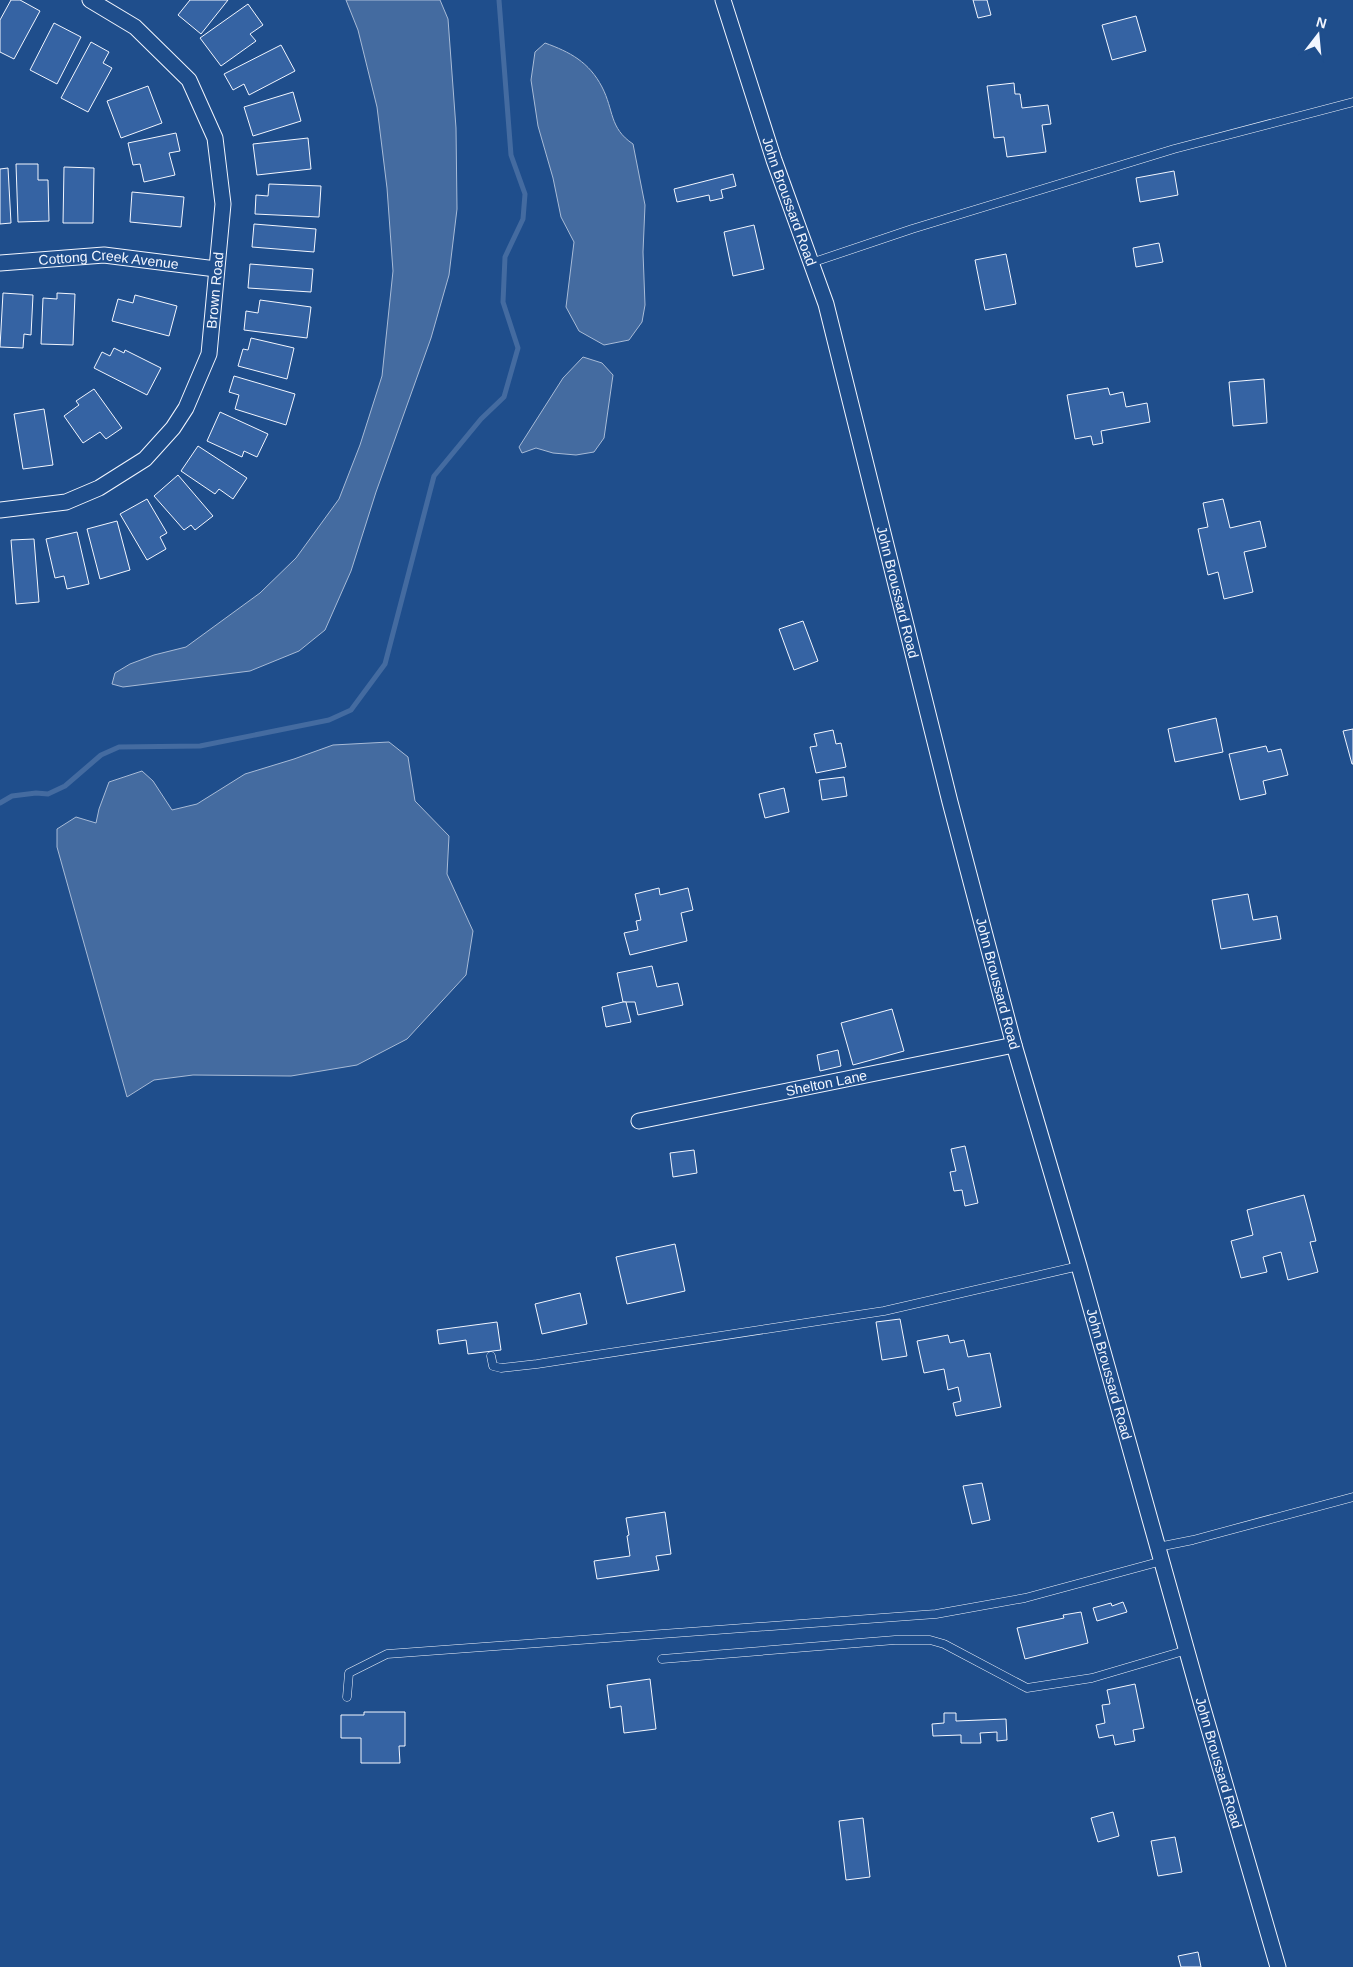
<svg xmlns="http://www.w3.org/2000/svg" width="1353" height="1967" viewBox="0 0 1353 1967" font-family="Helvetica,sans-serif">
  <style>
    .water { fill: #446ba0; stroke: #a8bbd7 }
    .lines { fill: none; stroke-linecap: round; stroke-linejoin: round }
    .stream { stroke: #446ba0; stroke-width: 5 }
    .building { fill: #3563a3; stroke: #f2f6ff }
    .lane-casing { stroke: #f2f6ff; stroke-width: 9 }
    .street-casing { stroke: #f2f6ff; stroke-width: 17 }
    .lane { stroke: #1f4e8c; stroke-width: 8 }
    .street { stroke: #1f4e8c; stroke-width: 15 }
    .labels { text-anchor: middle; stroke-width: 4; stroke-linejoin: round; paint-order: stroke }
    .street-label { font-size: 14px; fill: #f2f6ff; stroke: #1f4e8c }
  </style>
  <rect width="100%" height="100%" fill="#1f4e8c"/>
  <g class="water">
    <path d="M346,0H440L448,19L456,128L457,209L449,275L431,338L376,492L351,571L325,630L299,651L250,671L123,687L112,684L115,673L130,664L154,655L186,647L260,593L296,558L339,499L360,445L382,376L393,271L387,188L377,107L358,30Z"/>
    <path d="M545,43C570,52 589,62 602,87C614,110 609,128 633,144L645,205L643,252L645,305L642,322L629,340L604,345L579,331L566,307L574,242L561,217L553,178L538,126L531,80L535,52Z"/>
    <path d="M583,357L602,363L613,375L604,438L594,452L576,455L553,453L536,448L522,453L519,447L563,378Z"/>
    <path d="M389,742L408,757L415,801L449,836L447,874L473,931L466,975L407,1039L357,1065L291,1076L193,1075L154,1080L127,1097L57,847V829L76,817L96,823L99,809L109,782L142,771L153,781L172,810L197,804L245,774L294,759L333,745Z"/>
  </g>
  <g class="lines">
    <path class="stream" d="M0,803L12,796L36,793L48,794L65,786L101,755L119,747L200,746L329,720L351,710L385,664L434,476L481,419L504,397L518,348L503,302L505,257L523,219L525,194L511,155L499,0"/>
  </g>
  <g class="building">
    <path d="M11,0H20L40,11L14,59L0,52V20Z"/>
    <path d="M190,0H228L201,34L178,15Z"/>
    <path d="M973,0H987L991,15L978,18Z"/>
    <path d="M248,4L263,25L250,34L256,41L221,66L200,38Z"/>
    <path d="M1136,16L1146,51L1112,60L1102,25Z"/>
    <path d="M54,23L81,37L57,84L30,70Z"/>
    <path d="M91,42L109,52L103,63L112,68L88,112L61,98Z"/>
    <path d="M281,45L295,71L249,95L244,84L233,90L224,74Z"/>
    <path d="M1014,83L1015,94H1020L1022,108L1048,105L1051,124L1042,125L1046,152L1007,157L1004,137L994,138L987,86Z"/>
    <path d="M148,86L162,123L121,138L107,101Z"/>
    <path d="M293,92L301,121L253,136L244,107Z"/>
    <path d="M176,133L180,151L169,153L175,175L144,182L140,164L133,165L128,143Z"/>
    <path d="M308,138L311,169L257,175L253,144Z"/>
    <path d="M16,164H38V180H48L49,221L18,222Z"/>
    <path d="M64,167L94,168L93,223H63Z"/>
    <path d="M8,168L11,223L0,224V169Z"/>
    <path d="M1174,171L1178,195L1140,202L1136,178Z"/>
    <path d="M733,174L736,186L721,190L723,198L710,201L709,195L677,202L674,189Z"/>
    <path d="M269,184L321,186L319,217L255,214L256,195L268,196Z"/>
    <path d="M132,192L184,197L181,227L130,222Z"/>
    <path d="M254,224L316,229L314,252L252,247Z"/>
    <path d="M754,225L764,269L733,276L724,232Z"/>
    <path d="M1159,243L1163,262L1136,267L1133,248Z"/>
    <path d="M1006,254L1016,304L985,310L975,260Z"/>
    <path d="M250,264L313,269L311,292L248,288Z"/>
    <path d="M3,293L33,295L31,335L24,334L23,348L0,347Z"/>
    <path d="M57,293L75,294L73,345L41,344L43,298L57,299Z"/>
    <path d="M135,295L177,306L169,336L112,321L118,299L133,303Z"/>
    <path d="M260,300L311,307L307,338L244,330L246,311L258,313Z"/>
    <path d="M251,338L294,348L287,379L238,366L243,349L248,350Z"/>
    <path d="M114,348L124,353L125,350L161,368L147,395L94,368L102,352L110,356Z"/>
    <path d="M234,376L295,394L286,425L235,409L239,395L229,392Z"/>
    <path d="M1264,379L1267,423L1233,426L1229,382Z"/>
    <path d="M1108,388L1110,395L1123,392L1126,407L1147,403L1150,422L1101,431L1103,443L1093,445L1091,436L1075,439L1067,395Z"/>
    <path d="M94,389L122,428L106,439L100,432L83,443L64,416L79,405L76,401Z"/>
    <path d="M44,409L53,465L23,469L14,414Z"/>
    <path d="M220,412L268,434L257,457L244,451L242,457L207,441Z"/>
    <path d="M198,446L247,478L233,499L219,489L215,494L181,471Z"/>
    <path d="M178,475L213,516L195,530L191,525L184,530L154,496Z"/>
    <path d="M147,499L167,533L160,537L166,549L147,560L120,514Z"/>
    <path d="M1223,499L1230,528L1260,521L1266,547L1244,552L1253,592L1224,599L1218,572L1208,575L1198,529L1208,527L1203,503Z"/>
    <path d="M117,521L130,570L100,579L87,529Z"/>
    <path d="M77,532L89,584L67,589L64,576L55,578L46,539Z"/>
    <path d="M34,539L39,602L16,604L11,540Z"/>
    <path d="M803,621L818,661L794,670L779,629Z"/>
    <path d="M1216,718L1223,752L1175,762L1168,729Z"/>
    <path d="M1353,729V764H1352L1343,731Z"/>
    <path d="M833,730L836,744L841,743L846,767L816,773L810,747L817,746L814,734Z"/>
    <path d="M1266,746L1268,752L1281,749L1288,775L1263,781L1266,794L1240,800L1229,754Z"/>
    <path d="M844,777L847,796L822,800L819,780Z"/>
    <path d="M784,788L789,812L765,818L759,794Z"/>
    <path d="M659,888L660,895L688,888L693,910L681,913L687,941L630,955L624,933L638,930L636,921L641,920L635,894Z"/>
    <path d="M1248,894L1253,920L1277,916L1281,939L1221,949L1212,900Z"/>
    <path d="M652,966L657,987L678,983L683,1005L638,1015L635,1002H623L617,973Z"/>
    <path d="M623,1002H626L631,1022L606,1027L602,1007Z"/>
    <path d="M892,1009L904,1051L853,1065L841,1023Z"/>
    <path d="M838,1050L841,1066L820,1071L817,1055Z"/>
    <path d="M965,1146L978,1203L965,1206L962,1190L954,1191L950,1172L956,1171L951,1149Z"/>
    <path d="M694,1150L697,1173L673,1177L670,1153Z"/>
    <path d="M1304,1195L1316,1241L1310,1242L1318,1272L1288,1280L1281,1252L1263,1257L1267,1272L1241,1278L1231,1241L1253,1235L1247,1210Z"/>
    <path d="M675,1244L685,1291L627,1304L616,1257Z"/>
    <path d="M580,1293L587,1324L542,1334L535,1304Z"/>
    <path d="M900,1319L907,1356L882,1360L876,1322Z"/>
    <path d="M497,1322L501,1350L468,1354L466,1340L439,1344L437,1330Z"/>
    <path d="M948,1335L950,1343L964,1340L968,1357L990,1353L1001,1407L956,1416L953,1403L961,1401L958,1387L948,1390L944,1369L924,1373L917,1341Z"/>
    <path d="M982,1483L990,1520L972,1524L963,1486Z"/>
    <path d="M665,1512L671,1554L656,1556L659,1570L597,1579L594,1561L630,1556L627,1536L629,1535L626,1518Z"/>
    <path d="M1123,1602L1127,1612L1097,1621L1093,1608L1111,1603L1112,1606Z"/>
    <path d="M1081,1612L1088,1643L1025,1659L1017,1628L1064,1618L1063,1615Z"/>
    <path d="M650,1679L656,1729L624,1733L621,1706L610,1708L607,1685Z"/>
    <path d="M1135,1684L1144,1728L1133,1730L1135,1741L1115,1745L1113,1735L1099,1738L1096,1725L1105,1723L1102,1705L1110,1704L1107,1690Z"/>
    <path d="M364,1712H405V1746H399L400,1763H361V1738H341V1715H364Z"/>
    <path d="M944,1713H956V1721L1006,1719L1007,1740L997,1741V1732L980,1733L981,1743H961V1735L933,1736L932,1724L944,1723Z"/>
    <path d="M1113,1812L1119,1836L1098,1842L1091,1818Z"/>
    <path d="M863,1818L870,1877L846,1880L839,1821Z"/>
    <path d="M1175,1837L1182,1872L1158,1876L1151,1841Z"/>
    <path d="M1198,1952L1201,1967H1181L1178,1956Z"/>
  </g>
  <g class="lines">
    <defs>
      <g id="lane">
        <path d="M811,263L912,229L1174,149L1353,102"/>
        <path d="M491,1356L493,1366L501,1368L537,1364L884,1311L1079,1266"/>
        <path d="M1158,1547L1193,1540L1353,1497"/>
        <path d="M662,1659L895,1640H930L944,1644L1027,1688L1092,1678L1187,1650"/>
        <path d="M347,1697L349,1673L387,1654L936,1614L1025,1598L1162,1561"/>
      </g>
      <g id="street">
        <path id="s1" d="M723,0L774,160L826,304L950,802L1014,1045L1079,1266L1202,1705L1278,1967"/>
        <path id="s2" d="M0,263L104,255L216,269"/>
        <path id="s3" d="M0,510L66,502L99,488L145,459L173,428L186,408L209,354L223,204L215,138L189,80L135,27L90,0"/>
        <path id="s4" d="M639,1121L1014,1045"/>
      </g>
    </defs>
    <use href="#lane" class="lane-casing"/>
    <use href="#street" class="street-casing"/>
    <use href="#lane" class="lane"/>
    <use href="#street" class="street"/>
  </g>
  <g class="labels">
    <g class="street-label">
      <text dy="5" stroke="none"><textPath href="#s1" startOffset="212">John Broussard Road</textPath></text>
      <text dy="5" stroke="none"><textPath href="#s2" startOffset="109">Cottong Creek Avenue</textPath></text>
      <text dy="5" stroke="none"><textPath href="#s3" startOffset="345">Brown Road</textPath></text>
      <text dy="5" stroke="none"><textPath href="#s1" startOffset="618">John Broussard Road</textPath></text>
      <text dy="5" stroke="none"><textPath href="#s1" startOffset="1022">John Broussard Road</textPath></text>
      <text dy="5" stroke="none"><textPath href="#s4" startOffset="191">Shelton Lane</textPath></text>
      <text dy="5" stroke="none"><textPath href="#s1" startOffset="1428">John Broussard Road</textPath></text>
      <text dy="5" stroke="none"><textPath href="#s1" startOffset="1832">John Broussard Road</textPath></text>
    </g>
  </g>
  <g transform="translate(1318 35) rotate(16)" stroke="#1f4e8c" stroke-width="4" paint-order="stroke">
  <path d="M0-4L9 19L0 12L-9 19Z" fill="#f2f6ff"/>
  <text y="-8" font-size="14" font-weight="bold" text-anchor="middle" fill="#f2f6ff">N</text>
  </g>
</svg>
